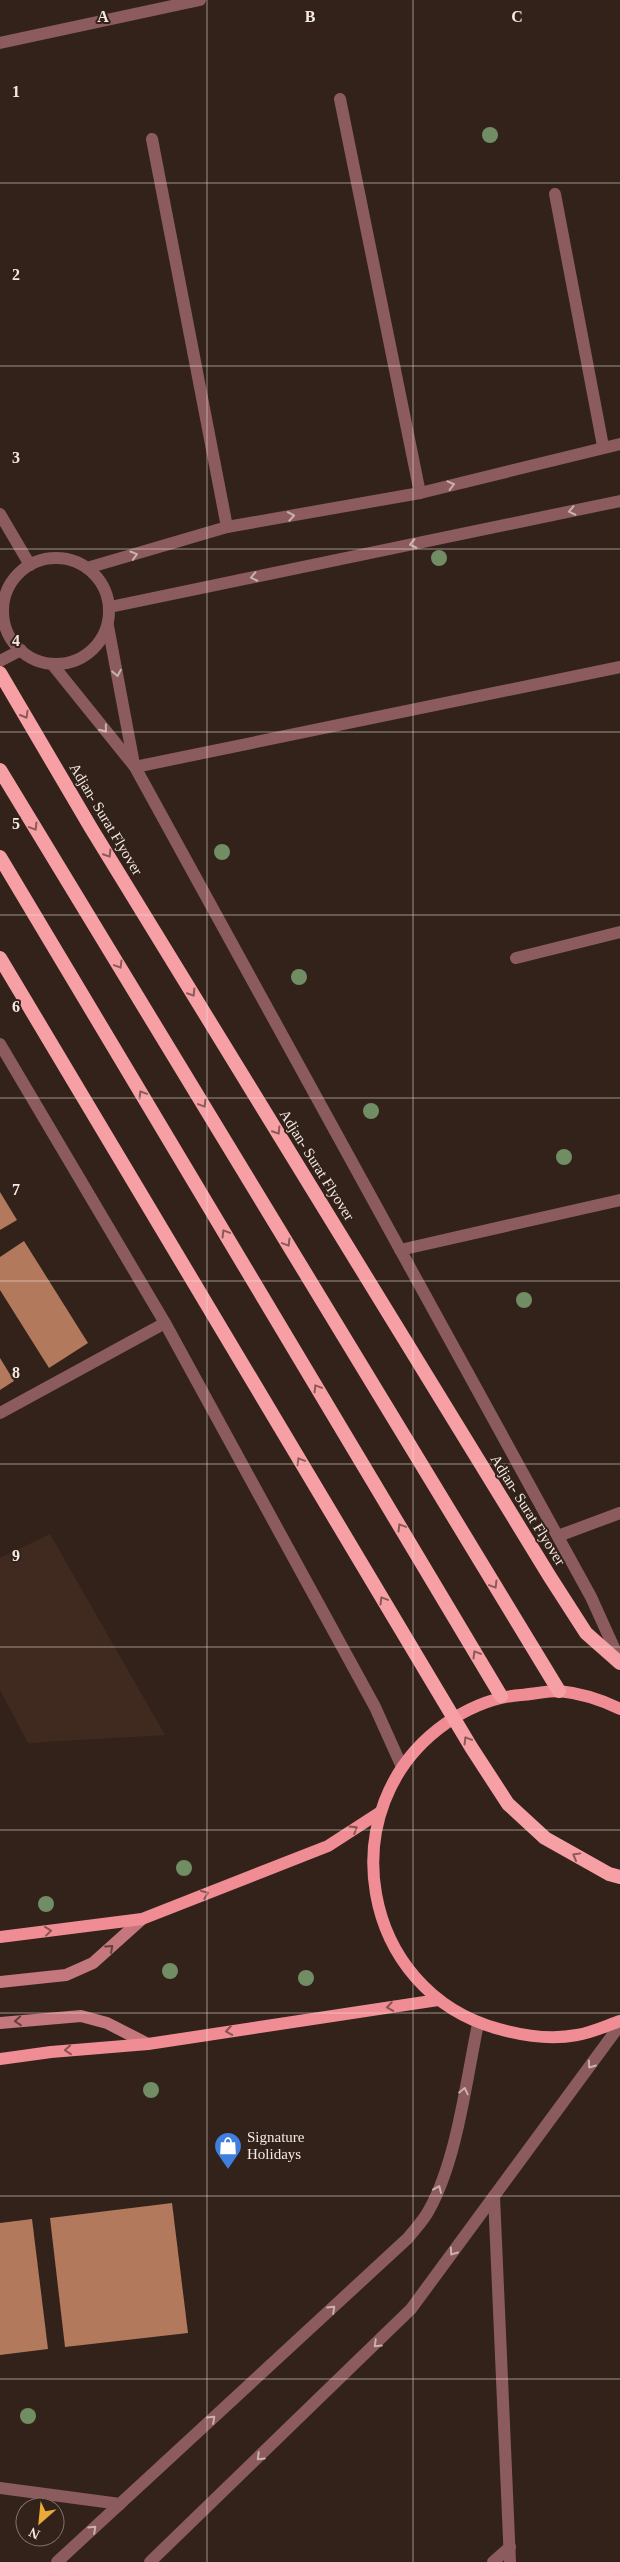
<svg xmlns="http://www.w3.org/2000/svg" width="620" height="2562" viewBox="0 0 620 2562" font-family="Georgia,serif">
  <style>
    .built { fill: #402a1f }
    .building { fill: #b2795d }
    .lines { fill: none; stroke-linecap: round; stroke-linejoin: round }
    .minor { stroke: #8b5b5d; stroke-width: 12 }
    .tertiary { stroke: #8b5b5d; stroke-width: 12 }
    .secondary { stroke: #c4777c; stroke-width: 12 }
    .primary { stroke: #f08c94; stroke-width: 12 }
    .trunk { stroke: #f69fa5; stroke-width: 14 }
    .tree { fill: #708d64 }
    .oneway { stroke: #cab0ae }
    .oneway2 { stroke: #8a5a59 }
    .oneway3 { stroke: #885251 }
    .oneway4 { stroke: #65403c }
    .grid { fill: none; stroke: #f4e9e4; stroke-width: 1; stroke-opacity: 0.55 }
    .labels { text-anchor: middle; stroke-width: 4; stroke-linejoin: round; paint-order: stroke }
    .street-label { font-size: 15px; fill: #f4e9e4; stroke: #32221a }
    .poi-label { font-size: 15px; fill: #f4e9e4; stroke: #32221a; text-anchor: start }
    .grid-label { font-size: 16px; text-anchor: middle; font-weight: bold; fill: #f4e9e4; stroke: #32221a; stroke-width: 4; stroke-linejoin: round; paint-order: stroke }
  </style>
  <rect width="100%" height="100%" fill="#32221a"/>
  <path class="built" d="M50,1534L165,1735L28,1743L0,1690V1558Z"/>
  <g class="building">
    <path d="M0,1192L17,1220L0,1230Z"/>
    <path d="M24,1241L88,1343L49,1368L0,1290V1257Z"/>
    <path d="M0,1358L14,1381L0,1390Z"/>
    <path d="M172,2203L188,2333L65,2347L50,2218Z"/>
    <path d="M32,2219L48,2349L0,2355V2223Z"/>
  </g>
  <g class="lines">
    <g class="minor">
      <path d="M0,43L200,0"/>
      <path d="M340,99L420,493"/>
      <path d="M152,139L227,527"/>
      <path d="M555,194L603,446"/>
      <path d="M87,568L227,527L420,493L620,444"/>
      <path d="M110,607L620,501"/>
      <path d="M135,767L620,667"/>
      <path d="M516,958L620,932"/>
      <path d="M400,1250L620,1200"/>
      <path d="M0,1413L165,1323"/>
      <path d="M558,1536L620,1513"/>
      <path d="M494,2196L510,2562"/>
      <path d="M0,2488L120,2504"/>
      <path d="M493,2562L510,2547"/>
    </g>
    <g class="tertiary">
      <path d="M0,514L30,565"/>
      <circle cx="56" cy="611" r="53"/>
      <path d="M108,626L134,764"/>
      <path d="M0,661L21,650"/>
      <path d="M52,664L135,767L591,1597L620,1661"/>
      <path d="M0,1044L165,1323L375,1707L402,1767"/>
      <path d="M57,2562L408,2238C415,2229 424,2220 429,2210C457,2160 466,2081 478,2024"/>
      <path d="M150,2562L411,2309L620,2025"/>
    </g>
    <g class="secondary">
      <path d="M0,1982L66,1975L93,1963L142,1919"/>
      <path d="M0,2023L81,2016L107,2023L148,2044"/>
    </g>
    <g class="primary">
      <path d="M620,1709C602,1700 579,1693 559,1691C547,1691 533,1694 521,1695C493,1697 468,1708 445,1724C328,1807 360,1992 499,2029C524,2036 551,2040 577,2035C591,2033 606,2026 620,2021"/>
      <path d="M0,1937L142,1919L328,1846L379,1813"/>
      <path d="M0,2059L51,2052L148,2044L438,2000"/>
    </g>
    <g class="trunk">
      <path d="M0,673L91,828L550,1577L586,1633L620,1663"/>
      <path d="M0,770L559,1691"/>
      <path d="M0,857L501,1696"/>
      <path d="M0,958L471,1747L508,1804L545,1838L609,1874L620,1877"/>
    </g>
  </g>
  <g class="tree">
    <circle cx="490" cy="135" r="8"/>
    <circle cx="439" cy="558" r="8"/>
    <circle cx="222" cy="852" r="8"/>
    <circle cx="299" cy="977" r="8"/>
    <circle cx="371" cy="1111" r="8"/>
    <circle cx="564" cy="1157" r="8"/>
    <circle cx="524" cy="1300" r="8"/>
    <circle cx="184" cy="1868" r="8"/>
    <circle cx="46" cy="1904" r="8"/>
    <circle cx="170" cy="1971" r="8"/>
    <circle cx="306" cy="1978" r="8"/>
    <circle cx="151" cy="2090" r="8"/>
    <circle cx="28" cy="2416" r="8"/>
  </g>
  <defs><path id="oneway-chevron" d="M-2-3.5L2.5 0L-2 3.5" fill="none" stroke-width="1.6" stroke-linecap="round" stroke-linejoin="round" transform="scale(1.25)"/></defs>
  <g class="oneway">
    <use href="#oneway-chevron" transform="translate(451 485) rotate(-14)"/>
    <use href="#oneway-chevron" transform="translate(572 511) rotate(168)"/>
    <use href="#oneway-chevron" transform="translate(291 516) rotate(-10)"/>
    <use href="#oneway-chevron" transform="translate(413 544) rotate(168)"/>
    <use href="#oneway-chevron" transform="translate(134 555) rotate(-16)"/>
    <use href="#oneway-chevron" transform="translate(254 577) rotate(168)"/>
    <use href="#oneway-chevron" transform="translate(117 673) rotate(79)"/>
    <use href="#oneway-chevron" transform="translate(104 729) rotate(51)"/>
    <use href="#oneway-chevron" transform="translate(591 2065) rotate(126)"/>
    <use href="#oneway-chevron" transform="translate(464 2091) rotate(-78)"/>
    <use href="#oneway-chevron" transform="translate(438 2189) rotate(-67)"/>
    <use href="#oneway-chevron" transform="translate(453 2252) rotate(126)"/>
    <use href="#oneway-chevron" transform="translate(332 2309) rotate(-43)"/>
    <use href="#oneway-chevron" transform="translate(377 2344) rotate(136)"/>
    <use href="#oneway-chevron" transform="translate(212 2419) rotate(-43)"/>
    <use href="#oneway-chevron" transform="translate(260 2457) rotate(136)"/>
    <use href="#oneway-chevron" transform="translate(93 2529) rotate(-43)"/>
  </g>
  <g class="oneway2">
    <use href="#oneway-chevron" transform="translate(25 715) rotate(60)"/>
    <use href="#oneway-chevron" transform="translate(34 827) rotate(59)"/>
    <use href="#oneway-chevron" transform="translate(108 854) rotate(58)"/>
    <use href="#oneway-chevron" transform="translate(119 965) rotate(59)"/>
    <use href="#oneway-chevron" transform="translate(192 993) rotate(58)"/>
    <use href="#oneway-chevron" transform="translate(142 1094) rotate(-121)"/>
    <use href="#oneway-chevron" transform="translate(203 1104) rotate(59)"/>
    <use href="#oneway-chevron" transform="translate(277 1131) rotate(58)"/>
    <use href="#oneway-chevron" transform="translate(225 1233) rotate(-121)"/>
    <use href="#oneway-chevron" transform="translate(287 1243) rotate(59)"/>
    <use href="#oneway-chevron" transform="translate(317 1388) rotate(-121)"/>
    <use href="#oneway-chevron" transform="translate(300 1461) rotate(-121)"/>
    <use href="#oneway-chevron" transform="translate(401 1527) rotate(-121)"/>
    <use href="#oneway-chevron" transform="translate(494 1585) rotate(59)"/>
    <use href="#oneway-chevron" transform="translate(383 1600) rotate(-121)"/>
    <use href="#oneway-chevron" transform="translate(476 1654) rotate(-121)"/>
    <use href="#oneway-chevron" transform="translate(467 1740) rotate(-121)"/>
    <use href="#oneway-chevron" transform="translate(576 1856) rotate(-151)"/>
  </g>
  <g class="oneway3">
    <use href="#oneway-chevron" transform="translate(354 1829) rotate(-32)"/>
    <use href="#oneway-chevron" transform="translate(205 1894) rotate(-22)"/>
    <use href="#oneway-chevron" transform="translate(48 1931) rotate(-7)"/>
    <use href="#oneway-chevron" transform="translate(390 2007) rotate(171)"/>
    <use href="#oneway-chevron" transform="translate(229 2031) rotate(171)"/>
    <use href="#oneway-chevron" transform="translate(68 2050) rotate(175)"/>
  </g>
  <g class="oneway4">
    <use href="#oneway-chevron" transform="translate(110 1948) rotate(-42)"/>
    <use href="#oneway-chevron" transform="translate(18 2021) rotate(175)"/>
  </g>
  <path class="grid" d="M207,0V2562M413,0V2562M0,183H620M0,366H620M0,549H620M0,732H620M0,915H620M0,1098H620M0,1281H620M0,1464H620M0,1647H620M0,1830H620M0,2013H620M0,2196H620M0,2379H620"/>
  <defs>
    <symbol id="shop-pin" viewBox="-11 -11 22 30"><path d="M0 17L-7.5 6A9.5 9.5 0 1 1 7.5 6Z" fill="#3f7fe0" stroke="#32221a"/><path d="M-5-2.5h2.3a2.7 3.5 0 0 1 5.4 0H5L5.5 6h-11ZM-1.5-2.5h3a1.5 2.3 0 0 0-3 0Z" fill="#fff"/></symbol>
  </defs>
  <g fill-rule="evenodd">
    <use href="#shop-pin" x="212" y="2130" width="32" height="43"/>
  </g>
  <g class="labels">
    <g class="street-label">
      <text transform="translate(106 819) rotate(59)" y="5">Adjan- Surat Flyover</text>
      <text transform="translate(317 1165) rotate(58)" y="5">Adjan- Surat Flyover</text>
      <text transform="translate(528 1510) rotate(58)" y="5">Adjan- Surat Flyover</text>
    </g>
    <g class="poi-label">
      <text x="247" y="2142">Signature<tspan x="247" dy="17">Holidays</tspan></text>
    </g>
  </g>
  <g class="grid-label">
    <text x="103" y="22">A</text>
    <text x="310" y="22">B</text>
    <text x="517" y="22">C</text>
    <text x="16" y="97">1</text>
    <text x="16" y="280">2</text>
    <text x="16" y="463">3</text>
    <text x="16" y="646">4</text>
    <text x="16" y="829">5</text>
    <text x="16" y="1012">6</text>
    <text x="16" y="1195">7</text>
    <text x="16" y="1378">8</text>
    <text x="16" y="1561">9</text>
  </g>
  <g transform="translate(40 2522) rotate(207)"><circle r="24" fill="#32221a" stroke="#80726b"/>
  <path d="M0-4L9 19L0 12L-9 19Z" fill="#e9ab37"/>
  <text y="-8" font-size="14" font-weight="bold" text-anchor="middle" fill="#f4e9e4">N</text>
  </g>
</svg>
